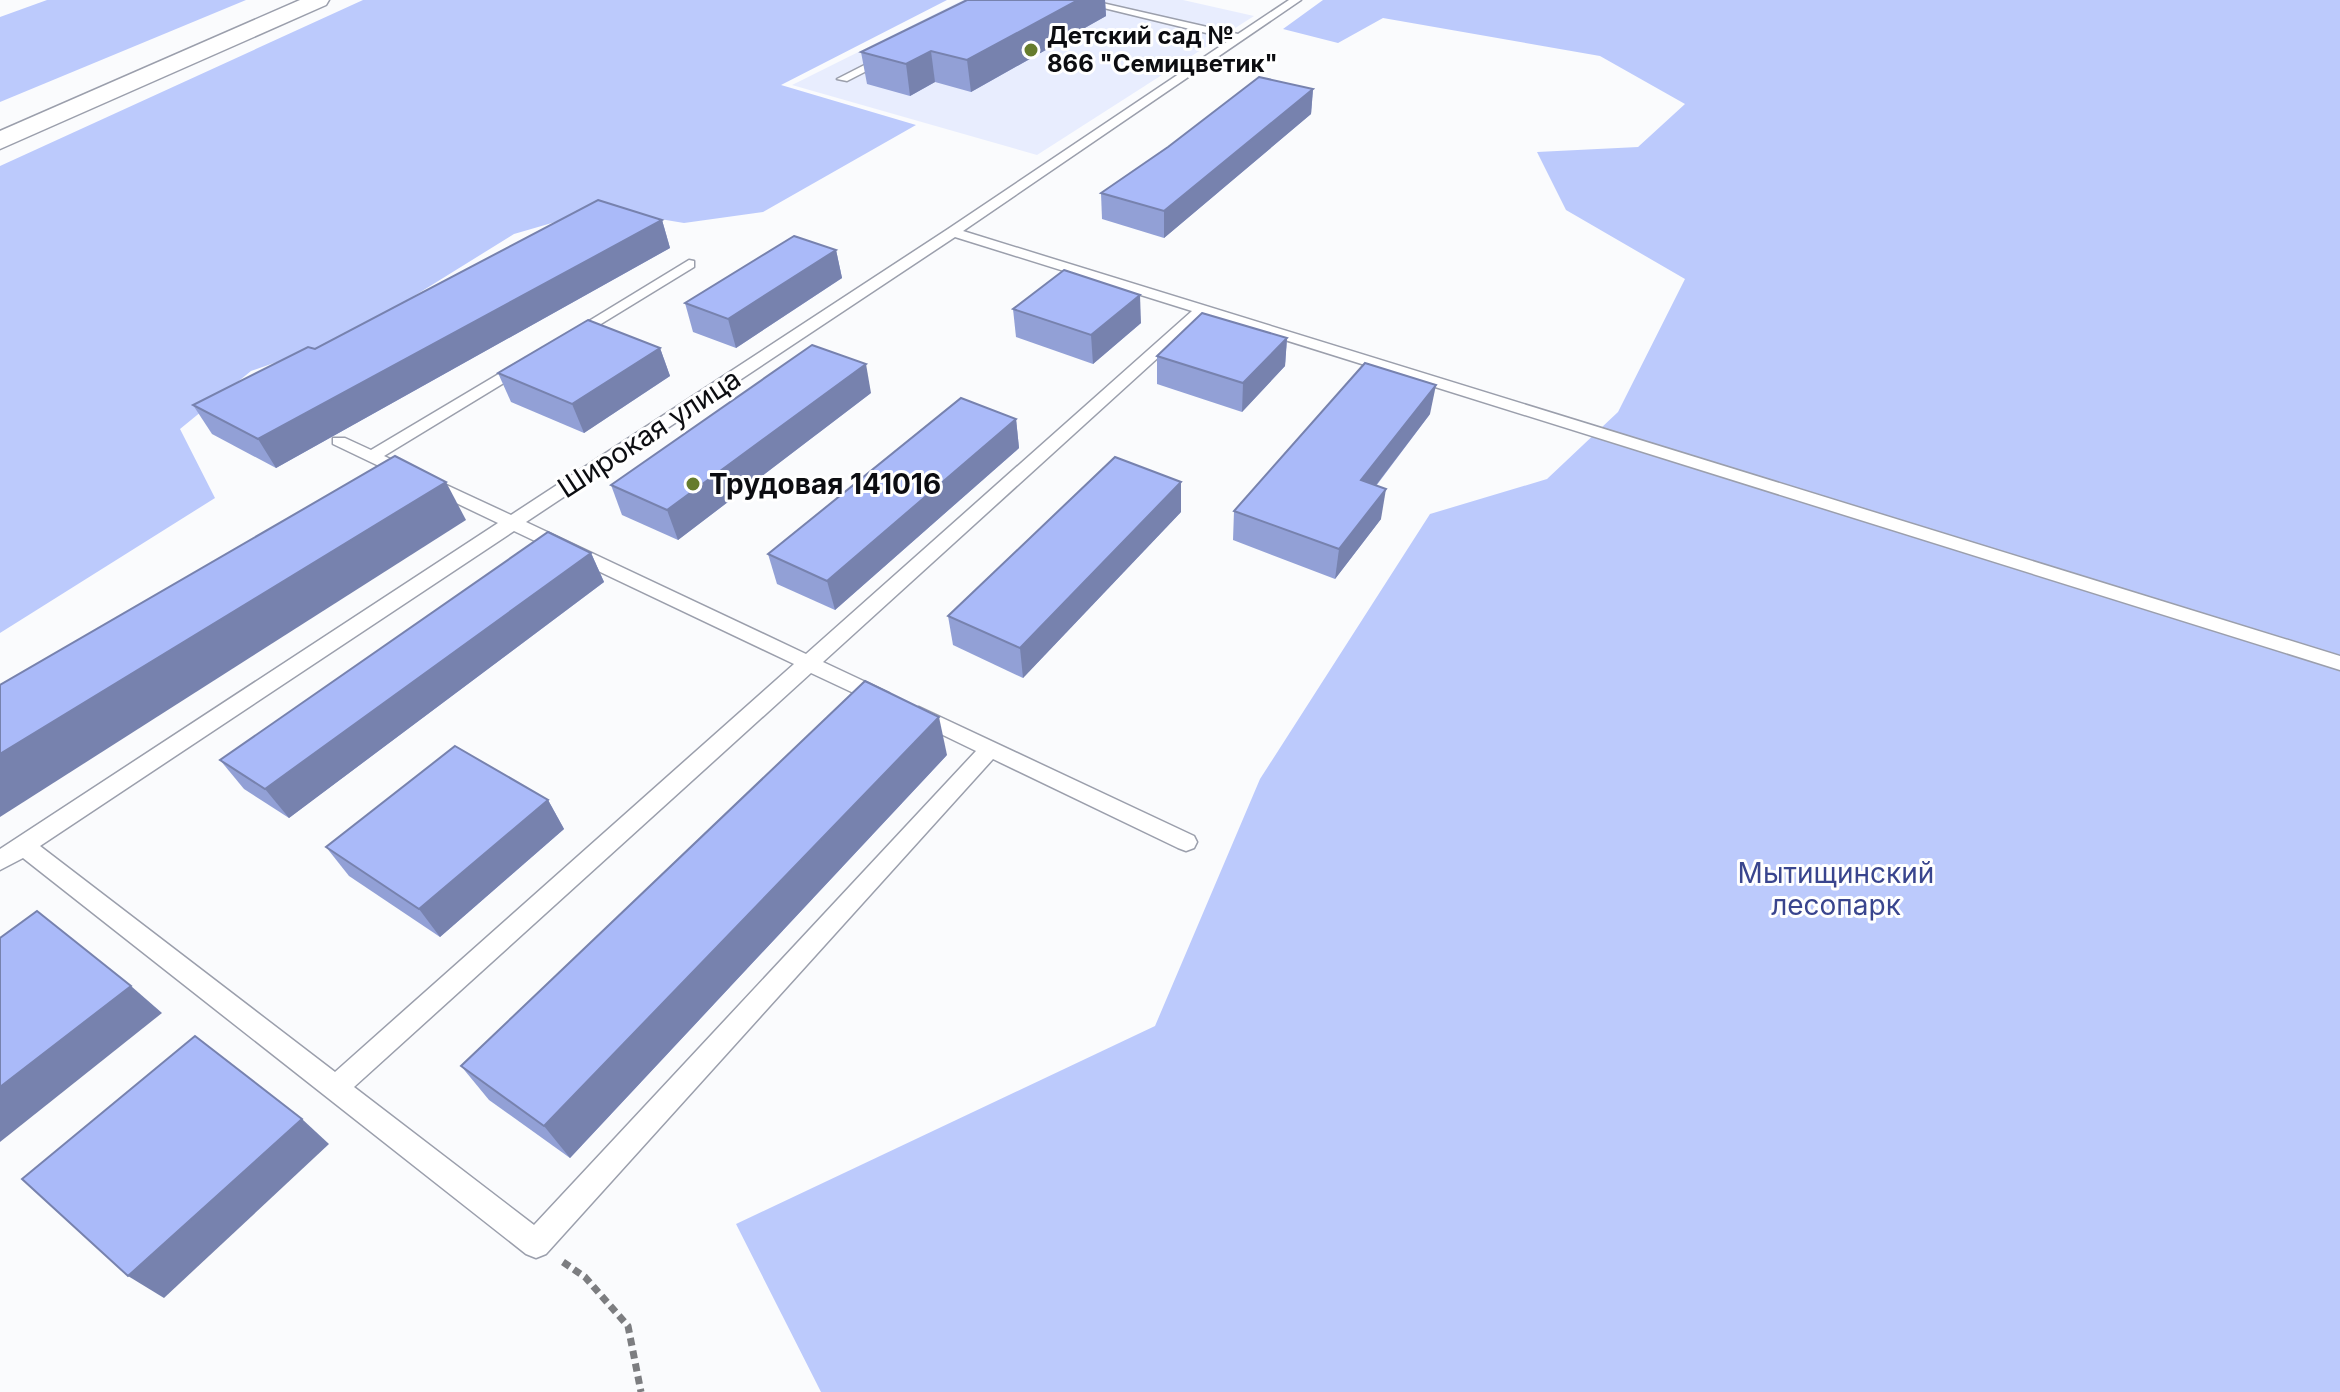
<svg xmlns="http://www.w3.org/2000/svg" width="2340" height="1392" viewBox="0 0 2340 1392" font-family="Inter,sans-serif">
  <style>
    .built { fill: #e8edfe }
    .forest { fill: #bccafc }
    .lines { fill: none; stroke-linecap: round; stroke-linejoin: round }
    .service-casing { stroke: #9b9fac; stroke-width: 3 }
    .secondary-casing { stroke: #9b9fac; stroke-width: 3 }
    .path { stroke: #7c7d80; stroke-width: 7; stroke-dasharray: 8 5; stroke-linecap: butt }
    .service { fill: #fff; fill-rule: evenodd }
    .secondary { fill: #fff; fill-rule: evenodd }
    .wall { fill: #92a0d6 }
    .shaded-wall { fill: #7782ae }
    .building { fill: #aabaf9; stroke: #7782ae; stroke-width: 2 }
    .poi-dot { fill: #667c2d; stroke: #fff; stroke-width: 3 }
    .labels { text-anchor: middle; stroke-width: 6; stroke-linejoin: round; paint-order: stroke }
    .far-poi-label { font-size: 24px; font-weight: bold; fill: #0c0d11; stroke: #fff; text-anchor: start }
    .street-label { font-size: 28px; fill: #0c0d11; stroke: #fff }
    .poi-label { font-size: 28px; font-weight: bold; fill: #0c0d11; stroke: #fff; text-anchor: start }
    .park-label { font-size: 28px; fill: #39458e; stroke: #fff }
  </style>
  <rect width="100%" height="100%" fill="#fafbfd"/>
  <path class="built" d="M963,0H1183L1254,16L1037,155L792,85Z"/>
  <g class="forest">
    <path d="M47,0H246L0,102V17Z"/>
    <path d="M363,0H947L781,85L916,125L763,212L684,223L600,209L514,234L348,337L251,371L180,429L215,498L0,633V166Z"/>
    <path d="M1323,0H2340V1392H821L736,1224L1155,1026L1260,779L1430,514L1547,479L1618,412L1685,279L1566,210L1537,152L1638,147L1685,104L1600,56L1383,18L1338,43L1283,29Z"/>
  </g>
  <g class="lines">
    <defs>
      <g id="service">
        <path d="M1071,0H1089L1238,34L1289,0H1301L963,231L2340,656V670L1205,315L823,662L889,693L892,698L889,703H875L811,673L354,1087L534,1225L976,751L912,720L909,715L912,710L919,707L1194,836L1197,842L1194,848L1186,851L1178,848L993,759L546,1254L536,1258L526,1254L23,858L0,870V849L498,523L333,444V438H345L371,450L517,363H527V369L384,456L511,515L948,229L1231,39ZM955,237L1192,311L806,654L526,522ZM514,531L794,664L335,1072L40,846Z"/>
        <path d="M886,54L891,57L890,59L847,81L837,79Z"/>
        <path d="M689,260L694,261V267L578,338L573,339L566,335Z"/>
      </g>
      <path id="secondary" d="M300,0H329L326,5L0,149V131Z"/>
    </defs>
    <use href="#service" class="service-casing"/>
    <use href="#secondary" class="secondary-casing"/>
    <path class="path" d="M563,1262L585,1277L628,1326L641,1392"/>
    <use href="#service" class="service"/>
    <use href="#secondary" class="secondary"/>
  </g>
  <g class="wall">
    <path d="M967,0H1105L1106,16L971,92L935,82L910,96L867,84L861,52Z"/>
    <path d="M1313,89L1311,114L1164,238L1102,219L1101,193Z"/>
    <path d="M662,220L670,248L276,468L212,434L193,405L315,349Z"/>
    <path d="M836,250L842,278L736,348L693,332L685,303Z"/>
    <path d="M1013,309L1141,323L1093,364L1016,337Z"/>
    <path d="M1287,338L1285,366L1242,412L1157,384V356Z"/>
    <path d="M660,348L670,376L584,433L511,402L498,373Z"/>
    <path d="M871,393L678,540L622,515L611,485Z"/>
    <path d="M1430,414L1376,486L1381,519L1335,579L1233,540L1234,511Z"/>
    <path d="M1016,419L1019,448L835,610L777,584L768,554Z"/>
    <path d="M1181,512L1023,678L953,645L948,616Z"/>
    <path d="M591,553L604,582L289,818L244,789L220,760Z"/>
    <path d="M947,755L570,1158L489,1100L461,1066Z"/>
    <path d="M548,800L564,829L440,937L349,876L326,847Z"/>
  </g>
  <g class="shaded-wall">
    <path d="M1078,0H1105L1106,16L971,92L967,60Z"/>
    <path d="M931,51L935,82L910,96L906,64Z"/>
    <path d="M1313,89L1311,114L1164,238V211Z"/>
    <path d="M662,220L670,248L276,468L258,439Z"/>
    <path d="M836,250L842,278L736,348L728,319Z"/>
    <path d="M1140,295L1141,323L1093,364L1091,335Z"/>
    <path d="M1287,338L1285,366L1242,412L1243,383Z"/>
    <path d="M660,348L670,376L584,433L572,404Z"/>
    <path d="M866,364L871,393L678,540L667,510Z"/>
    <path d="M1436,385L1430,414L1357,510L1361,480Z"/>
    <path d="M1016,419L1019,448L835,610L827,581Z"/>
    <path d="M446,482L466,520L0,817V754Z"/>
    <path d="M1181,482V512L1023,678L1020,648Z"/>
    <path d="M1386,489L1381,519L1335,579L1339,549Z"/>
    <path d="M591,553L604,582L289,818L265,789Z"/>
    <path d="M939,717L947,755L570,1158L544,1126Z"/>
    <path d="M548,800L564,829L440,937L419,909Z"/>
    <path d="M131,986L162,1013L0,1142V1087Z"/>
    <path d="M302,1119L329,1144L164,1298L128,1276Z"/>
  </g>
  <g class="building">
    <path d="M967,0H1078L967,60L931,51L906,64L861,52Z"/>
    <path d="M1259,77L1313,89L1164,211L1101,193L1168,147Z"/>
    <path d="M598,200L662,220L258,439L193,405L308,347L315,349Z"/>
    <path d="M794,236L836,250L728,319L685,303Z"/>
    <path d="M1064,270L1140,295L1091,335L1013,309Z"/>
    <path d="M1202,313L1287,338L1243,383L1157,356Z"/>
    <path d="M588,320L660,348L572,404L498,373Z"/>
    <path d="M812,345L866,364L667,510L611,485Z"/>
    <path d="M1365,363L1436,385L1361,480L1386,489L1339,549L1234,511Z"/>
    <path d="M961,398L1016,419L827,581L768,554Z"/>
    <path d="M395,456L446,482L0,754V685Z"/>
    <path d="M1115,457L1181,482L1020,648L948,616Z"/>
    <path d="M548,532L591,553L265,789L220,760Z"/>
    <path d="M865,681L939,717L544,1126L461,1066Z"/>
    <path d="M455,746L548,800L419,909L326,847Z"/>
    <path d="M37,911L131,986L0,1087V938Z"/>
    <path d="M195,1036L302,1119L128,1276L22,1179Z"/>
  </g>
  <g class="poi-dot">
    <circle cx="1031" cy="50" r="8"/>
    <circle cx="693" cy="484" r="8"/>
  </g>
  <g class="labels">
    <g class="far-poi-label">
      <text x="1047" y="44">Детский сад №<tspan x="1047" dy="28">866 "Семицветик"</tspan></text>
    </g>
    <g class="street-label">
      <text transform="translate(649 433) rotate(-33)" y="10">Широкая улица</text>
    </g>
    <g class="poi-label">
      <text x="709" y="494">Трудовая 141016</text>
    </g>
    <g class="park-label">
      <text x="1836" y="883">Мытищинский<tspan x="1836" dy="32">лесопарк</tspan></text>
    </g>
  </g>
</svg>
